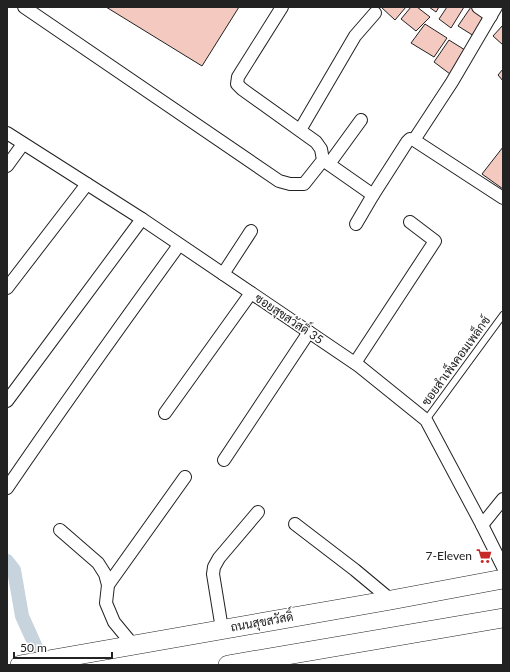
<svg xmlns="http://www.w3.org/2000/svg" width="510" height="672" viewBox="0 0 510 672" font-family="Lato,Sarabun,sans-serif">
  <style>
    .lines { fill: none; stroke-linecap: round; stroke-linejoin: round }
    .canal { stroke: #c7d3dd; stroke-width: 14 }
    .building { fill: #f3c9c0; stroke: #222 }
    .service-casing { stroke: #222; stroke-width: 8 }
    .minor-casing { stroke: #222; stroke-width: 14 }
    .primary-casing { stroke: #222; stroke-width: 20 }
    .service { stroke: #fff; stroke-width: 6 }
    .minor { stroke: #fff; stroke-width: 12 }
    .primary { stroke: #fff; stroke-width: 19 }
    .labels { text-anchor: middle; stroke-width: 3; stroke-linejoin: round; paint-order: stroke }
    .street-label { font-size: 12px; fill: #222; stroke: #fff }
    .poi-label { font-size: 12px; fill: #222; stroke: #fff; text-anchor: end }
  </style>
  <rect width="100%" height="100%" fill="#fff"/>
  <g class="lines">
    <path class="canal" d="M7,561L14,570L22,616L44,665"/>
  </g>
  <g class="building">
    <path d="M106,7H239L202,66Z"/>
    <path d="M381,7H406L395,20Z"/>
    <path d="M411,7H417L430,17L416,31L401,19Z"/>
    <path d="M429,7H439L436,12Z"/>
    <path d="M447,7H464L451,28L439,19Z"/>
    <path d="M471,7H474L491,16L474,36L458,26Z"/>
    <path d="M425,24L447,38L434,57L411,43Z"/>
    <path d="M503,25V45L493,36Z"/>
    <path d="M449,40L465,50L450,74L434,62Z"/>
    <path d="M503,69V81L498,75Z"/>
    <path d="M503,147V189L482,174Z"/>
  </g>
  <g class="lines">
    <defs>
      <path id="service" d="M426,420L503,315"/>
      <g id="minor">
        <path d="M24,7L279,181L290,184H304L323,160L321,149L316,142L242,89L237,84L238,77L282,7"/>
        <path d="M478,7L491,16"/>
        <path d="M300,130L355,36L375,13"/>
        <path d="M7,133L142,219L359,366L426,420L482,525L503,567"/>
        <path d="M414,140L452,82L496,7"/>
        <path d="M323,160L373,195L407,142L410,139L414,140L503,198"/>
        <path d="M329,164L361,120"/>
        <path d="M7,166L23,144"/>
        <path d="M356,224L373,195"/>
        <path d="M223,274L251,231"/>
        <path d="M7,288L87,184"/>
        <path d="M355,363L435,241L410,222"/>
        <path d="M7,401L142,219"/>
        <path d="M165,413L251,293"/>
        <path d="M224,460L309,332"/>
        <path d="M7,488C63,406 121,325 179,245"/>
        <path d="M295,524L355,570L391,600"/>
        <path d="M482,525L503,499"/>
        <path d="M60,530L98,563L105,574L108,585L106,603L114,622L133,645"/>
        <path d="M108,585L185,477"/>
        <path d="M222,629L213,574L214,567L219,558L258,512"/>
      </g>
      <g id="primary">
        <path d="M20,665L391,600L503,579"/>
        <path d="M228,665L503,618"/>
      </g>
    </defs>
    <use href="#service" class="service-casing"/>
    <use href="#minor" class="minor-casing"/>
    <use href="#primary" class="primary-casing"/>
    <use href="#service" class="service"/>
    <use href="#minor" class="minor"/>
    <use href="#primary" class="primary"/>
  </g>
  <defs>
    <symbol id="supermarket-bare" viewBox="-9 -9 18 18"><path d="M-6-5.5h2.5l.6 2H6L4.5 2H-2.5L-4.4-4H-6ZM-1.5 3.2a1.3 1.3 0 1 0 .1 0ZM3 3.2a1.3 1.3 0 1 0 .1 0Z" fill="#c62828" stroke="#fff" stroke-width="2.5" paint-order="stroke"/></symbol>
  </defs>
  <g fill-rule="evenodd">
    <use href="#supermarket-bare" x="473" y="545" width="22" height="22"/>
  </g>
  <g class="labels">
    <g class="street-label">
      <text transform="translate(289 319) rotate(34)" y="4">ซอยสุขสวัสดิ์ 35</text>
      <text transform="translate(456 361) rotate(-54)" y="4">ซอยสำเพ็งคอมเพล็กซ์</text>
      <text transform="translate(262 622) rotate(-10)" y="4">ถนนสุขสวัสดิ์</text>
    </g>
    <g class="poi-label">
      <text x="472" y="560">7-Eleven</text>
    </g>
  </g>
  <rect width="510" height="672" fill="none" stroke="#222222" stroke-width="16"/>
  <path d="M14 652v6h98v-6" fill="none" stroke="#222222" stroke-width="2"/>
  <text x="20" y="652" font-size="12" fill="#222222" stroke="#ffffff" stroke-width="3" paint-order="stroke">50 m</text>
</svg>
